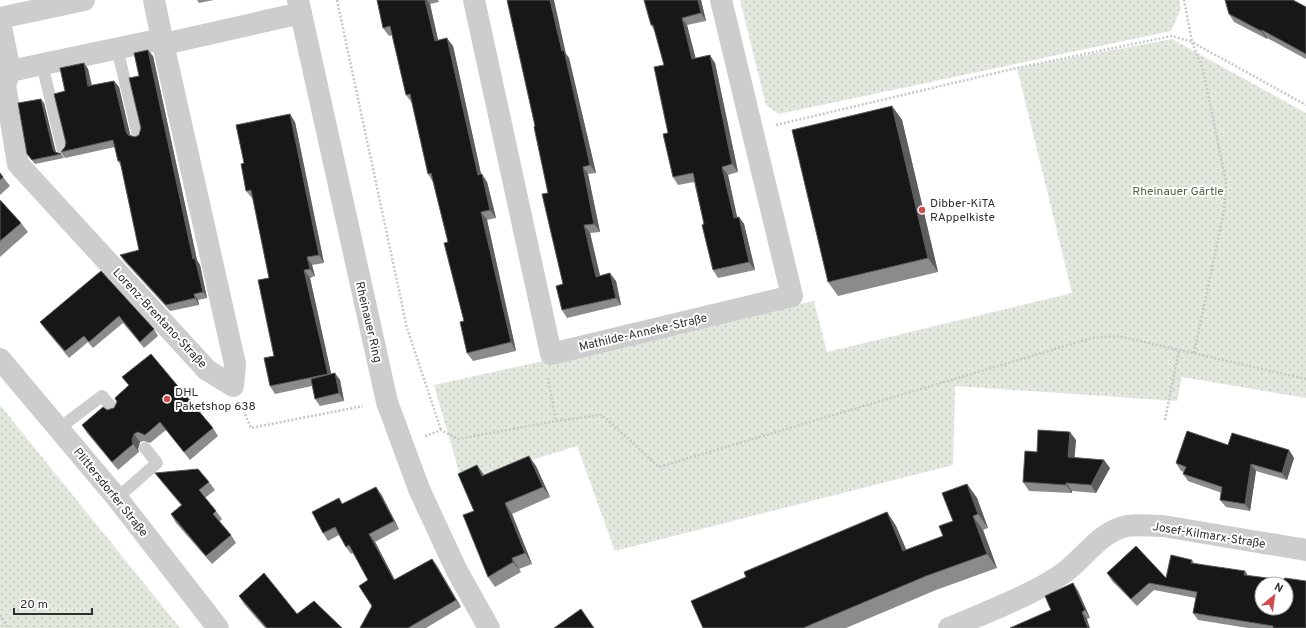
<svg xmlns="http://www.w3.org/2000/svg" width="1306" height="628" viewBox="0 0 1306 628" font-family="Overpass,sans-serif">
  <style>
    .green { fill: url(#green-dots) }
    .lines { fill: none; stroke-linecap: round; stroke-linejoin: round }
    .path { stroke: #c7c7c7; stroke-width: 2.5; stroke-dasharray: 2 2; stroke-linecap: butt }
    .service { stroke: #cdcdcd; stroke-width: 12 }
    .minor { stroke: #cdcdcd; stroke-width: 22 }
    .tertiary { stroke: #cdcdcd; stroke-width: 22 }
    .wall { fill: #8b8b8b }
    .shaded-wall { fill: #5d5d5d }
    .building { fill: #171717; stroke: #5d5d5d; fill-rule: evenodd }
    .poi-dot { fill: #cf4a4a; stroke: #fff; stroke-width: 1.5 }
    .labels { text-anchor: middle; stroke-width: 4; stroke-linejoin: round; paint-order: stroke }
    .park-label { font-size: 12px; fill: #516643; stroke: #fff }
    .poi-label { font-size: 12px; fill: #303030; stroke: #fff; text-anchor: start }
    .street-label { font-size: 12px; fill: #303030; stroke: #fff }
  </style>
  <defs>
    <pattern id="green-dots" width="8" height="8" patternUnits="userSpaceOnUse"><rect width="8" height="8" fill="#e2e8dd"/><path d="M2 2h.1M6 6h.1" fill="none" stroke="#c2c7be" stroke-width="1.8" stroke-linecap="round"/></pattern>
  </defs>
  <rect width="100%" height="100%" fill="#fff"/>
  <g class="green">
    <path d="M740,0H1179L1181,9L1171,31L779,114L766,105Z"/>
    <path d="M1172,39L1306,113V398L1182,377L1177,401L955,386L953,465L615,551L577,446L462,482L434,385L814,301L827,352L1072,293L1017,68Z"/>
    <path d="M0,405L180,628H0Z"/>
  </g>
  <g class="lines">
    <g class="path">
      <path d="M337,0L407,328L441,430"/>
      <path d="M776,125L1017,68L1172,36L1192,42L1184,0"/>
      <path d="M1194,353L1224,211L1226,182L1203,70L1192,42L1306,105"/>
      <path d="M548,378L556,421"/>
      <path d="M242,407L251,428L363,406"/>
      <path d="M1165,420L1179,350"/>
      <path d="M425,436L441,430L458,439L556,421L602,415L659,467L1092,338L1118,336L1306,379"/>
      <path d="M0,615L8,628"/>
    </g>
    <g class="service">
      <path d="M117,48L138,136"/>
      <path d="M42,64L63,151"/>
      <path d="M58,429L102,396L115,411"/>
      <path d="M117,498L157,463L145,448"/>
    </g>
    <g class="minor">
      <path d="M298,0L387,402L419,489L456,569L489,628"/>
      <path d="M474,0L551,354L792,296L721,0"/>
      <path d="M0,18L84,0"/>
      <path d="M0,22L10,71L162,39L154,0"/>
      <path d="M164,44L301,13"/>
      <path d="M10,71L5,85L18,164L207,370L233,386L235,364L162,39"/>
      <path d="M949,628C980,615 1012,603 1041,587C1051,581 1063,575 1071,567C1088,552 1103,531 1127,526C1139,524 1151,526 1163,526L1306,550"/>
    </g>
    <path class="tertiary" d="M0,359L117,498L218,628"/>
  </g>
  <g class="wall">
    <path d="M197,0H214L199,3Z"/>
    <path d="M377,0H438L439,2L430,4L438,40L453,46L481,174L487,182L496,218L487,220L516,351L473,361L467,353L464,321L448,242L433,182L428,174L412,103L406,95L392,35L389,36L383,28Z"/>
    <path d="M701,0L706,21L687,25L695,58L715,63L738,172L728,175L737,217H739L744,224L755,270L718,278L713,270L704,224L694,182L678,185L673,177L668,133L664,65L655,31L651,25Z"/>
    <path d="M1306,7V59L1267,38V39L1234,22L1229,14Z"/>
    <path d="M566,54L569,58L596,173L588,174L600,232L590,233L600,276L616,281L621,305L567,318L562,310L563,284L548,193L535,126Z"/>
    <path d="M153,56L197,260L200,265L207,298L198,300L199,305L170,311L124,261L120,255L139,250L121,166L118,161L115,147L65,158L61,152L65,147V91L84,63L88,69L92,85L114,81L119,87L130,135L135,137L139,135L141,128L139,76Z"/>
    <path d="M44,103L56,152L61,154L64,158L35,164L27,154Z"/>
    <path d="M892,106L902,120L938,272L838,296L828,282Z"/>
    <path d="M295,122L324,263L312,265L315,276L310,278L331,374L340,380L344,401L320,406L315,399L312,386L275,394L270,386L274,356L269,278L253,198H252L246,191L244,163Z"/>
    <path d="M0,173L10,186L0,195Z"/>
    <path d="M0,200L21,223L28,232L0,257Z"/>
    <path d="M101,271L154,329L158,336L144,348L123,323L93,348L88,342L69,358L45,329L40,322Z"/>
    <path d="M122,377L213,428L218,436L190,460L166,430L150,443L144,441L140,442L138,449L139,452L118,470L87,433L82,425L107,410L114,408L129,386Z"/>
    <path d="M1076,440L1074,458L1110,468L1096,493L1072,491V493L1029,491L1023,482L1037,452Z"/>
    <path d="M1228,445L1289,450L1294,458L1287,480L1256,471L1250,511L1226,507L1220,500L1222,493L1188,481L1183,474L1184,472L1181,471L1176,463Z"/>
    <path d="M536,466L550,497L512,514L532,564L519,569L521,572L495,587L488,577L474,511Z"/>
    <path d="M155,473L209,482L215,490L205,498L216,511L222,519L219,522L231,535L236,543L212,564L176,523L171,514L181,505L161,481Z"/>
    <path d="M967,484L977,498L988,528L983,530L997,568L936,590L846,628H703L746,577L887,512L896,526L906,550L943,536L953,521Z"/>
    <path d="M381,494L399,529L375,542L395,580L432,559L437,566L461,607L426,628H360L372,606L368,580L353,553L351,554L346,547L339,535L328,541L323,533L343,504Z"/>
    <path d="M1192,560L1194,563L1248,576L1306,628H1248L1198,620L1193,613L1196,598L1154,590L1137,606L1112,581L1107,573L1166,578Z"/>
    <path d="M1073,583L1078,591L1090,618L1087,619L1051,610Z"/>
    <path d="M239,596L297,614L342,628H265L244,604Z"/>
  </g>
  <g class="shaded-wall">
    <path d="M425,0H427L430,4L440,49L435,41Z"/>
    <path d="M550,0H554L566,54L569,58L596,173L590,165L562,51Z"/>
    <path d="M698,0H701L706,21L701,13Z"/>
    <path d="M682,18L687,25L698,67L692,59Z"/>
    <path d="M1262,30L1267,38V39L1261,31Z"/>
    <path d="M447,38L453,46L483,183L478,175Z"/>
    <path d="M148,50L153,56L197,260L200,265L207,298L203,292L193,259Z"/>
    <path d="M710,55L715,63L738,172L732,164Z"/>
    <path d="M84,63L88,69L93,93L88,86Z"/>
    <path d="M114,81L119,87L131,138L126,131Z"/>
    <path d="M41,99L44,103L56,153L58,156L53,149Z"/>
    <path d="M892,106L902,120L938,272L928,258Z"/>
    <path d="M290,114L295,122L324,263L319,255Z"/>
    <path d="M583,167L588,174L600,232L594,224Z"/>
    <path d="M722,167L728,175L739,226L734,218Z"/>
    <path d="M482,174L487,182L496,218L490,210Z"/>
    <path d="M481,212L487,220L516,351L511,342Z"/>
    <path d="M739,217L744,224L755,270L749,262Z"/>
    <path d="M584,225L590,233L602,284L596,277Z"/>
    <path d="M307,257L312,265L315,276L310,269Z"/>
    <path d="M304,270L310,278L333,382L328,374Z"/>
    <path d="M610,273L616,281L621,305L616,298Z"/>
    <path d="M194,294L198,300L199,305L195,298Z"/>
    <path d="M335,373L340,380L344,401L339,393Z"/>
    <path d="M1070,432L1076,440L1074,465L1068,457Z"/>
    <path d="M134,434L140,442L138,449L139,452L133,444L132,440Z"/>
    <path d="M1289,450L1294,458L1287,480L1282,473Z"/>
    <path d="M529,456L536,466L550,497L543,487Z"/>
    <path d="M1104,460L1110,468L1096,493L1091,485Z"/>
    <path d="M1251,464L1256,471L1250,511L1245,504Z"/>
    <path d="M477,465L484,475L482,476Z"/>
    <path d="M1066,483L1072,491V493L1066,485Z"/>
    <path d="M967,484L977,498L988,528L978,514Z"/>
    <path d="M376,487L381,494L399,529L394,521Z"/>
    <path d="M505,503L512,514L532,564L525,553Z"/>
    <path d="M887,512L896,526L913,565L903,551Z"/>
    <path d="M973,516L983,530L997,568L987,554Z"/>
    <path d="M369,534L375,542L399,588L394,580Z"/>
    <path d="M512,558L519,569L521,572L513,562Z"/>
    <path d="M432,559L437,566L461,607L456,600Z"/>
    <path d="M1245,571L1250,579L1244,575Z"/>
    <path d="M1073,583L1078,591L1090,618L1085,610Z"/>
    <path d="M1082,612L1087,619L1090,628H1088Z"/>
  </g>
  <g class="building">
    <path d="M377,0H425L435,41L447,38L478,175L482,174L490,210L481,212L511,342L467,353L460,322L464,321L444,243L448,242L431,173L428,174L410,94L406,95L390,26L383,28Z"/>
    <path d="M507,0H550L562,51L564,50L590,165L583,167L594,224L584,225L596,277L610,273L616,298L562,310L556,286L563,284L542,194L548,193L534,127L535,126Z"/>
    <path d="M644,0H698L701,13L682,18L692,59L710,55L732,164L722,167L734,218L739,217L749,262L713,270L702,225L704,224L693,173L673,177L663,134L668,133L654,67L664,65L653,25H651Z"/>
    <path d="M1225,0H1293L1306,7V54L1262,30L1261,31L1229,14Z"/>
    <path d="M148,50L193,259L195,258L203,292L194,294L195,298L166,305L120,255L139,250L120,161H118L113,140L61,152L65,147L66,143L54,94L65,91L60,68L84,63L88,86L114,81L126,131L128,135L135,137L139,135L141,128L129,78L139,76L134,53Z"/>
    <path d="M41,99L53,149L55,152L61,154L32,160L27,154L18,103Z"/>
    <path d="M892,106L928,258L828,282L792,130Z"/>
    <path d="M290,114L319,255L307,257L310,269L304,270L328,374L270,386L264,358L274,356L258,280L269,278L251,190L246,191L241,164L244,163L236,125Z"/>
    <path d="M0,173L3,177L0,180Z"/>
    <path d="M0,200L21,223L0,241Z"/>
    <path d="M101,271L154,329L140,342L119,316L89,342L84,336L65,351L40,322Z"/>
    <path d="M151,354L213,428L184,452L160,422L145,435L138,432L134,434L132,440L133,444L112,462L82,425L103,407L107,410L114,408L117,402L115,398L129,385L122,377Z"/>
    <path d="M335,373L339,393L315,399L311,379Z"/>
    <path d="M1038,430L1070,432L1068,457L1104,460L1091,485L1066,483V485L1023,482L1025,451L1037,452Z"/>
    <path d="M1187,431L1228,445L1232,433L1289,450L1282,473L1251,464L1245,504L1220,500L1222,487L1183,474L1186,467L1176,463Z"/>
    <path d="M529,456L543,487L505,503L525,553L512,558L513,562L488,577L463,515L474,511L458,474L477,465L482,476Z"/>
    <path d="M198,469L209,482L199,490L216,511L213,514L231,535L206,556L171,514L182,505L155,473Z"/>
    <path d="M967,484L978,514L973,516L987,554L926,576L803,628H703L691,601L746,577L744,572L887,512L903,551L943,536L939,526L953,521L942,493Z"/>
    <path d="M376,487L394,521L369,534L394,580L432,559L456,600L408,628H360L372,606L359,586L368,580L349,545L346,547L335,527L323,533L312,512L339,498L342,504Z"/>
    <path d="M1136,546L1166,578L1171,555L1192,560L1191,563L1245,571L1244,575L1283,580L1285,578L1306,581V628H1273V626L1193,613L1197,592L1149,583L1131,599L1107,573ZM1262,584H1286V608H1262Z"/>
    <path d="M264,573L297,614L314,601L342,628H267L239,596Z"/>
    <path d="M1073,583L1085,610L1082,612L1088,628H1010L1051,610L1045,596Z"/>
    <path d="M581,609L594,628H554Z"/>
  </g>
  <g class="poi-dot">
    <circle cx="922" cy="210" r="4"/>
    <circle cx="167" cy="399" r="4"/>
  </g>
  <g class="labels">
    <g class="park-label">
      <text x="1178" y="195">Rheinauer Gärtle</text>
    </g>
    <g class="poi-label">
      <text x="930" y="207">Dibber-KiTA<tspan x="930" dy="14">RAppelkiste</tspan></text>
      <text x="175" y="396">DHL<tspan x="175" dy="14">Paketshop 638</tspan></text>
    </g>
    <g class="street-label">
      <text transform="translate(160 318) rotate(47)" y="4">Lorenz-Brentano-Straße</text>
      <text transform="translate(369 322) rotate(77)" y="4">Rheinauer Ring</text>
      <text transform="translate(643 332) rotate(-13)" y="4">Mathilde-Anneke-Straße</text>
      <text transform="translate(111 492) rotate(51)" y="4">Plittersdorfer Straße</text>
      <text transform="translate(1209 535) rotate(9)" y="4">Josef-Kilmarx-Straße</text>
    </g>
  </g>
  <g transform="translate(1274 596) rotate(29)"><circle r="19" fill="#ffffff" stroke="#acacac"/>
  <path d="M0-3L7 15L0 10L-7 15Z" fill="#cf4a4a"/>
  <text y="-6" font-size="11" font-weight="bold" text-anchor="middle" fill="#303030">N</text>
  </g>
  <path d="M14 608v6h78v-6" fill="none" stroke="#303030" stroke-width="2"/>
  <text x="20" y="608" font-size="12" fill="#303030" stroke="#ffffff" stroke-width="3" paint-order="stroke">20 m</text>
</svg>
